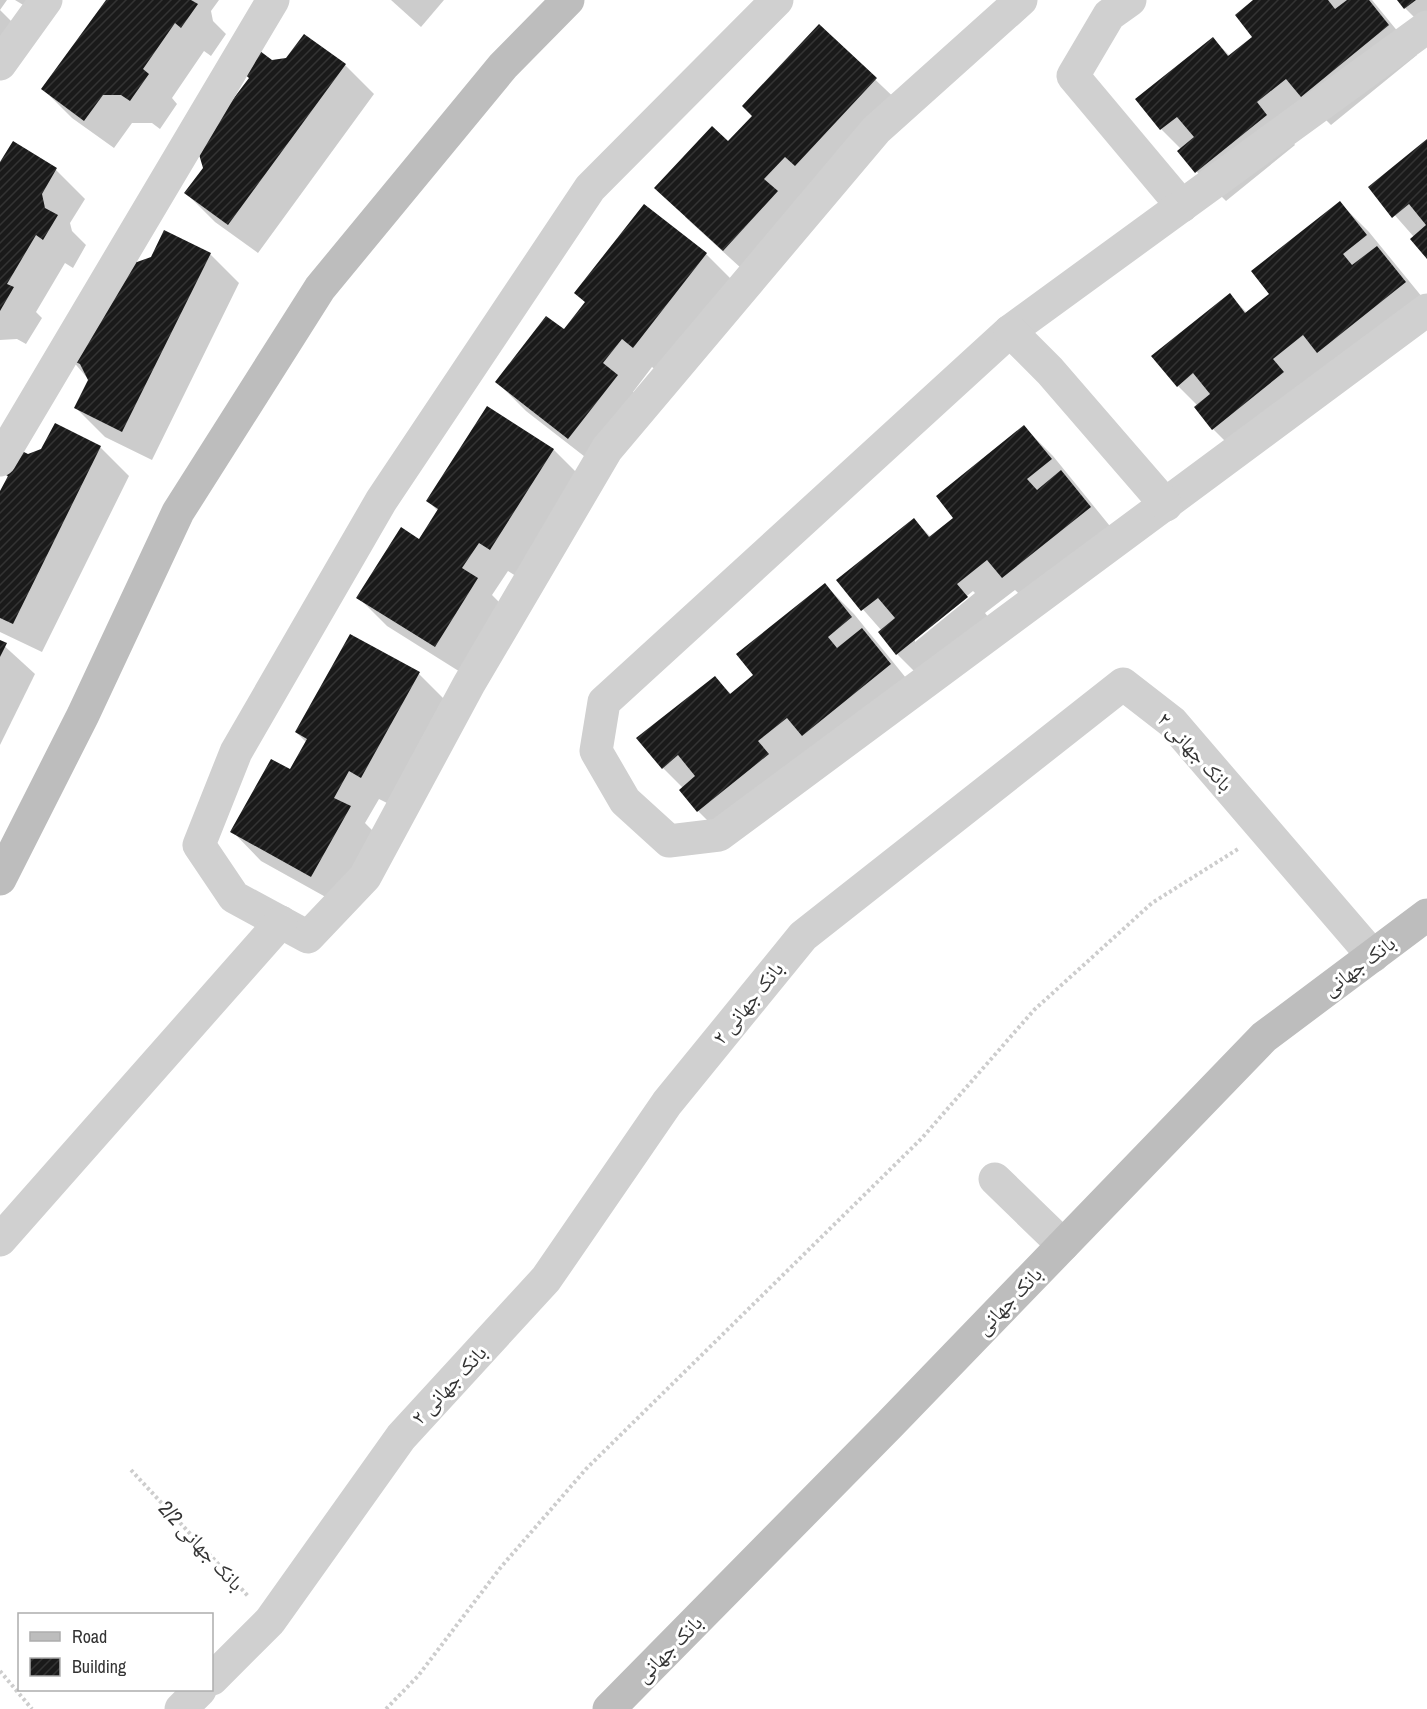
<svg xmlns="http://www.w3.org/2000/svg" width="1427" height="1709" viewBox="0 0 1427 1709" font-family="'Archivo Narrow','Noto Naskh Arabic',sans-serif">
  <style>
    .shadow { fill: #0003; fill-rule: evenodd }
    .building { fill: url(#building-hatch) }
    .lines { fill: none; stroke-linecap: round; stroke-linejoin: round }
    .path { stroke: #cdcdcd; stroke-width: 4; stroke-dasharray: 3 3; stroke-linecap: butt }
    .street { stroke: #d0d0d0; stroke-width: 33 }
    .secondary { stroke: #bdbdbd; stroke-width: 33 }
    .labels { text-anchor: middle; stroke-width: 6; stroke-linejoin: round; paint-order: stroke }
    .street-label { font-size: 21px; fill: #333; stroke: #fff }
  </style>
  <defs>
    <pattern id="building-hatch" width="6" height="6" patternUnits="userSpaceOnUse" patternTransform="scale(1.5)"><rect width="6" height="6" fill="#1a1a1a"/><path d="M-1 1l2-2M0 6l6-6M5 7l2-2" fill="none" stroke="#333"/></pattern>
  </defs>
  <rect width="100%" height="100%" fill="#fff"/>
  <g class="shadow">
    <path d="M0,0H7L0,10L20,30L0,60Z"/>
    <path d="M15,0H40L33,11Z"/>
    <path d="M107,0H219L211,11L213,21L226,34L211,56L204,51L172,98L177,104L160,129L152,123H132L114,148L72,118L43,89Z"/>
    <path d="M391,0H444L421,27Z"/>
    <path d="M1256,0H1372L1417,55L1331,125L1314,108L1285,132L1295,145L1226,201L1197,172L1179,151L1181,149L1161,129L1213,39L1230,56L1254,37Z"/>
    <path d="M1399,0H1427V30L1405,8Z"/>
    <path d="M819,26L905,108L753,279L685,217L728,144L754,116Z"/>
    <path d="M272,61L345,65L374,94L258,253L215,222L186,193L204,168L215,125Z"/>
    <path d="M1427,141V257L1414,237L1370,187Z"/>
    <path d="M14,143L56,170L85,199L70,223L72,231L86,245L73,268L65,263L36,312L42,318L26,344L17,339L0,340V165Z"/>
    <path d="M1340,203L1369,232L1427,303L1242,458L1213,429L1198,406L1178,386L1230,295L1247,313L1271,294Z"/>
    <path d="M644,206L706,254L735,283L663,376L652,367L633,392L646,405L598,467L526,411L497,382L564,332L586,303L576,293Z"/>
    <path d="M210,254L239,283L152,460L105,437L76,408L89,380L71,359L137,263Z"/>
    <path d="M487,408L554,450L583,479L519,578L508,571L492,595L506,609L465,675L387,626L358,597L420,541L438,511L428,501Z"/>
    <path d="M1024,427L1053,456L1118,536L1032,606L1015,590L985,613L996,627L926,683L897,654L882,631L838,581L914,520L931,537L955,518ZM973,591L975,593L915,642V638Z"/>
    <path d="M100,447L129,476L42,652L0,632V495L9,478L3,472L28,456Z"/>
    <path d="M825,585L854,614L919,694L727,840L698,811L683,788L663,768L715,678L732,695L756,676Z"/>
    <path d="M351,636L419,674L448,703L391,805L379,799L365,823L379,837L340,905L261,861L232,831L291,772L307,743L296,732Z"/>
    <path d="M0,642L35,674L0,745Z"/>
  </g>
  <g class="building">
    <path d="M106,0H191L198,4L181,28L175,23L143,69L149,74L130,101L121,95H103L84,121L41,89Z"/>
    <path d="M1253,0H1328L1335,9L1347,0H1369L1389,25L1301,97L1286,79L1257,102L1267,115L1195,173L1177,151L1194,137L1177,117L1160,130L1135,99L1213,37L1228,56L1252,37L1235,15Z"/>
    <path d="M1397,0H1416L1404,9Z"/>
    <path d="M819,24L877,78L795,166L785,157L764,179L778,191L723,251L654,188L712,126L728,141L752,116L742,106Z"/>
    <path d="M304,34L346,64L228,225L184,193L203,168L198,151L215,123L249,78L243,73L260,51L272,60L286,58Z"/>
    <path d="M1427,139V259L1410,239L1426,225L1409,204L1392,218L1368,187Z"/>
    <path d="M13,141L57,168L42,194L45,208L58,215L43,240L36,235L7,284L14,287L0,311V162Z"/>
    <path d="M1340,201L1367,235L1343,254L1352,265L1377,246L1406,282L1317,353L1303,335L1273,359L1284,372L1212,430L1194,407L1210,394L1193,373L1177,387L1151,356L1230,293L1245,313L1269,294L1251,271Z"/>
    <path d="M644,204L707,253L633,348L622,339L603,363L618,375L568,439L495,382L546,316L564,329L585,302L574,293Z"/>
    <path d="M164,230L211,253L122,432L74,408L88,380L80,364L69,359L124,254L137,262L151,257Z"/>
    <path d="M487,406L554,449L490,550L479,543L462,568L478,578L435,647L356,598L401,527L419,539L438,509L426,501Z"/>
    <path d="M55,423L101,446L13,624L0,618V491L8,476L1,472L14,447L28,454L41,449Z"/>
    <path d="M1024,425L1052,459L1027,479L1037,490L1061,470L1091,507L1002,578L987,560L957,584L968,597L896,655L878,632L895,618L878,598L861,611L836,580L914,518L929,537L953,518L936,496Z"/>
    <path d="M825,583L852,617L828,637L837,648L862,628L891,664L802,736L787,718L758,741L769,754L697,812L679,790L695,776L678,755L662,769L636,738L715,676L730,694L753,675L736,654Z"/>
    <path d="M350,634L420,672L361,778L349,771L334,798L351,806L311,877L230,832L271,759L290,769L307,739L295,732Z"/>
    <path d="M0,640L7,643L0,657Z"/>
  </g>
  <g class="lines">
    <g class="path">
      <path d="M131,1470L248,1596"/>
      <path d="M0,1671L32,1709"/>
      <path d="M386,1709L418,1676L501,1567L586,1469L922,1138L1034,1010L1152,903L1238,849"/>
    </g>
    <g class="street">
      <path d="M777,0L590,188L381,501L236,752L199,845L234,897L308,937L365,877L469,684L607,449L876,130L1021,0"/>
      <path d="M1130,0L1109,15L1073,76L1182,206"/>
      <path d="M1427,27L1010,331L604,702L596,751L625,801L669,841L719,835L1427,310"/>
      <path d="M0,64L46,0"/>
      <path d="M1010,331L1050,371L1166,505"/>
      <path d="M0,460L273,0"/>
      <path d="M995,1179L1063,1245"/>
      <path d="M0,1240L281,922"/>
      <path d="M212,1679L270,1621L401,1437L546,1279L667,1103L803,936L1123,684L1172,722L1373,956"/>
      <path d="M181,1709L200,1690"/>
    </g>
    <g class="secondary">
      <path d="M0,879L83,715L178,512L320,288L503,66L568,0"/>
      <path d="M609,1709L890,1424L1264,1037L1427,915"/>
    </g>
  </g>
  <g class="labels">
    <g class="street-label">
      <text transform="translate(1195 752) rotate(47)" y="7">بانک جهانی ۲</text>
      <text transform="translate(1359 966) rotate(-37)" y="7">بانک جهانی</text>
      <text transform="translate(748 1003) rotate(-51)" y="7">بانک جهانی ۲</text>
      <text transform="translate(1009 1301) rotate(-46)" y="7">بانک جهانی</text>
      <text transform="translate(449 1385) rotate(-47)" y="7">بانک جهانی ۲</text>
      <text transform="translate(201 1546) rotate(47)" y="7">بانک جهانی 2/2</text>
      <text transform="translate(669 1649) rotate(-45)" y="7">بانک جهانی</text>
    </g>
  </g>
  <rect x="18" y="1613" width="195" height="78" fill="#ffffff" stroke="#adadad" stroke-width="1.5"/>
  <rect x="30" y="1632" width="30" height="9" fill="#bdbdbd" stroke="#adadad" stroke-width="1.5"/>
  <text x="72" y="1643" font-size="18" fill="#333333">Road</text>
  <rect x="30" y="1658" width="30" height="18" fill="url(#building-hatch)" stroke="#adadad" stroke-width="1.5"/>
  <text x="72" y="1673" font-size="18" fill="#333333">Building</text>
</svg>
